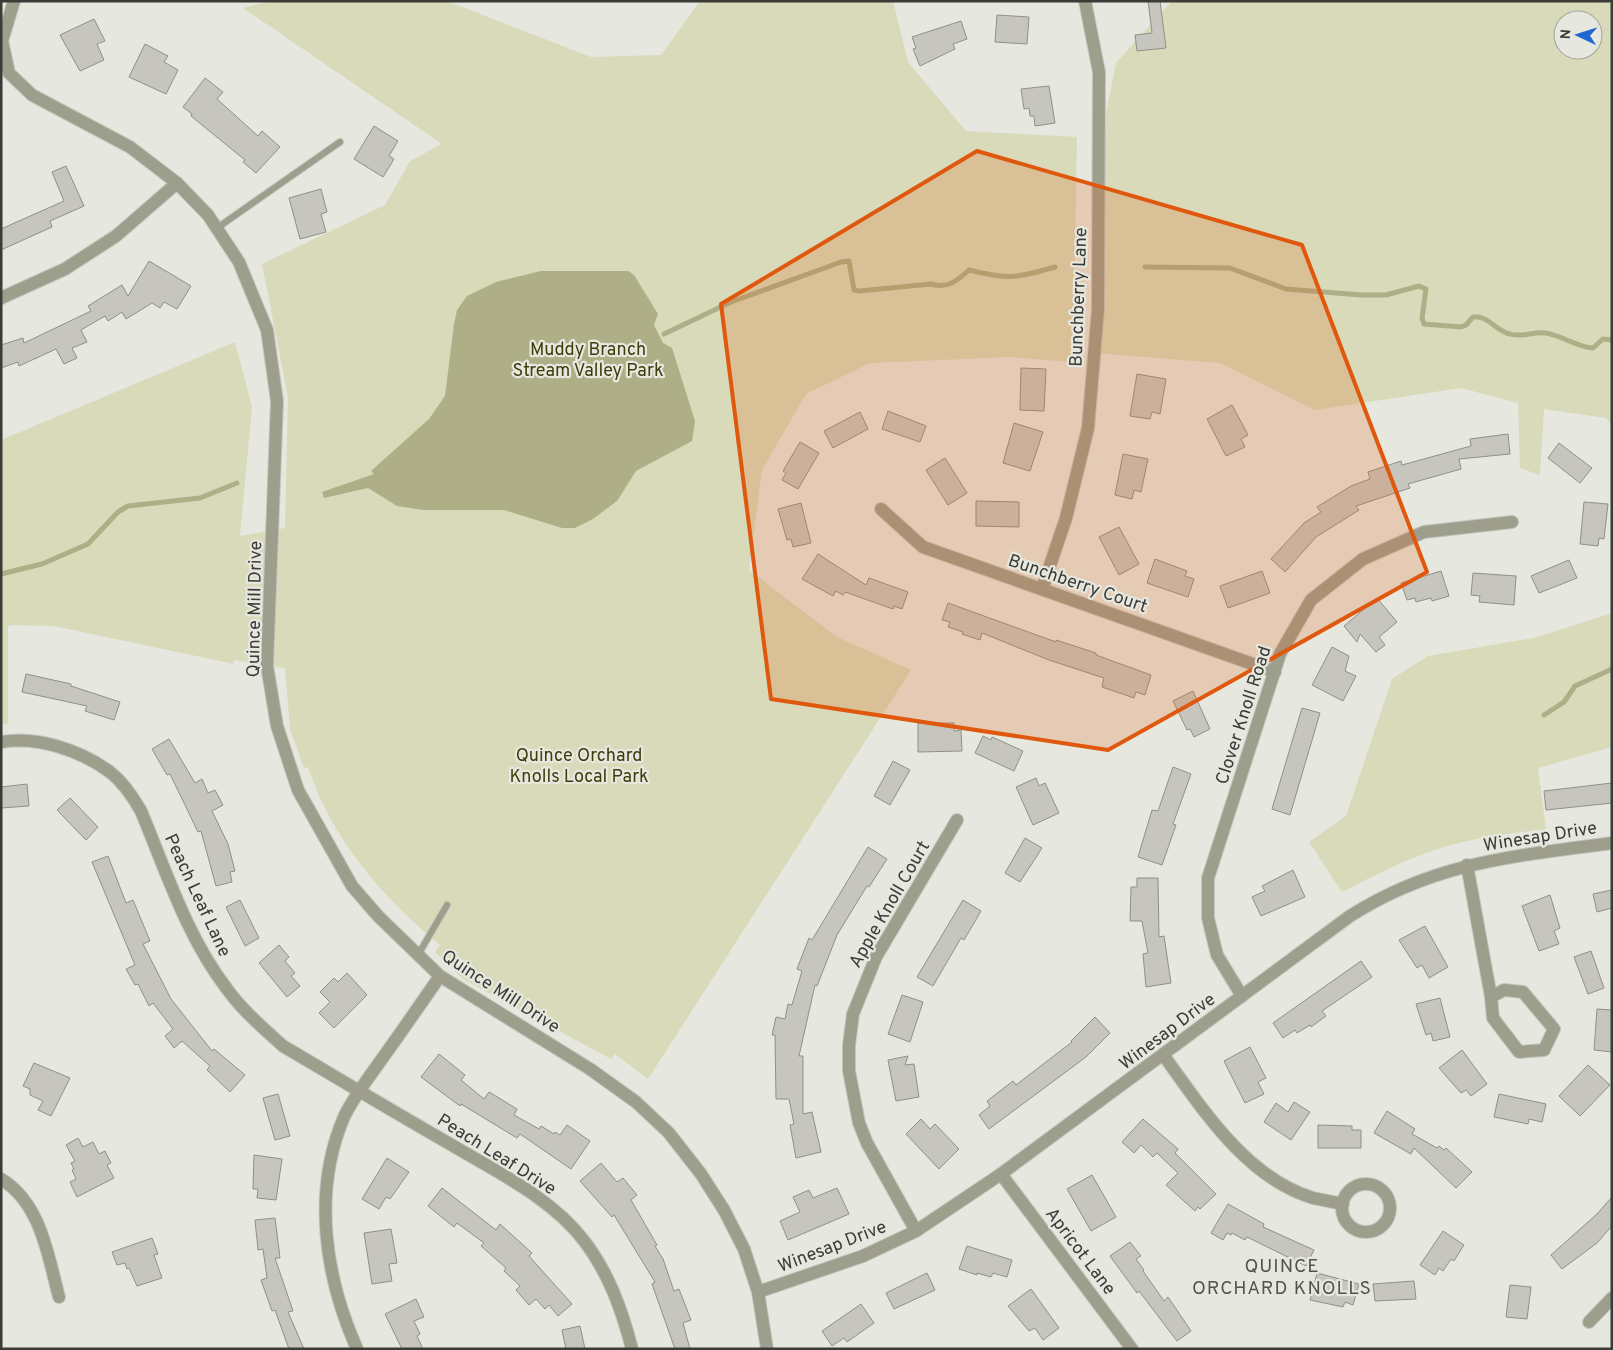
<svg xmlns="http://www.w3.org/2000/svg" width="1613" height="1350" viewBox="0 0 1613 1350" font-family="Overpass,sans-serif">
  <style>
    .green { fill: #d9daba; fill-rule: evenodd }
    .water { fill: #aeaf87 }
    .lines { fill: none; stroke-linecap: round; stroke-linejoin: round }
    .stream { stroke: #aeaf87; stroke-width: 5 }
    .building { fill: #c6c6be; stroke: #909088 }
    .lane-casing { stroke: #c4c5bd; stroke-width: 8 }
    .street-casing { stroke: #c4c5bd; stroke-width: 14 }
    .lane { stroke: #9e9e8d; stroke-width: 6 }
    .street { stroke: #9e9e8d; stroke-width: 12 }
    .marked { fill: #df580e; fill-opacity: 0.2; stroke: #df580e; stroke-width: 4; stroke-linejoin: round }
    .labels { text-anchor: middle; stroke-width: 4.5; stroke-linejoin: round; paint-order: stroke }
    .street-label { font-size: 18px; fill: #3b3b37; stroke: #e6e7de }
    .park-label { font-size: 18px; fill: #3d3d0a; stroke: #e6e7de }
    .neighbourhood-label { font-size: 19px; letter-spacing: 1px; fill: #52534b; stroke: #e6e7de }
  </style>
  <rect width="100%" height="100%" fill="#e6e7de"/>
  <g class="green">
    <path d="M272,1H447L591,57L661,55L700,1H893L908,62L966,131L1077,137L1073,354L1070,362L1011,357L870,363L806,394L762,470L749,570L837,637L911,670L648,1079L615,1054L611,1059L463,979L435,952L440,945C383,898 331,838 308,767L304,768L290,729L285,668L234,660V664L54,626L13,625L8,626V724L1,725V440L235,342L252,407L240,536L285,528L288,397L262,264L385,205L410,161L442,144L243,8Z"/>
    <path d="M1172,1H1612V426L1606,418L1544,409L1540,475L1520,468L1518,403L1461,388L1315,410L1220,363L1094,353L1098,154L1116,63ZM1563,20H1593V50H1563Z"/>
    <path d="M1612,613V747L1538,768L1546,829C1512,833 1477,837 1444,847C1408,858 1375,875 1342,892L1309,842L1346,816L1392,679L1428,656L1534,638Z"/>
  </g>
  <path class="water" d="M541,271H628L634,275L658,314L654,325L663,343L672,348L695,421L692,441L636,471L617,501L593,519L575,528H562L504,510H423L397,506L368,488L324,498L322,492L374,474L371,471L429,419L445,396L454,324L457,310L467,296L496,282Z"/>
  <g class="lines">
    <g class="stream">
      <path d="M1145,267L1230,268L1286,289L1361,295H1386L1419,286L1426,289L1422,318L1424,324L1461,327L1466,325L1473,317C1488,315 1496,331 1510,334C1522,338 1533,331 1545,333C1562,335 1576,347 1593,348L1603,339L1612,340"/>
      <path d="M664,334L731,302L841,262L849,261L854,290L859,291L931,284C947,289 957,281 969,270C1008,280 1017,278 1055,267"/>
      <path d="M1,574L42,564L88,544L118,512L128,506L200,498L237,483"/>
      <path d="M1544,715L1564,702L1575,686L1612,669"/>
    </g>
  </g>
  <g class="building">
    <path d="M1148,1H1160L1166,48L1137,51L1135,35L1152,33Z"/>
    <path d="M997,15L1029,17L1027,44L995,42Z"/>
    <path d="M94,19L105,41L97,44L104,60L80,71L60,35Z"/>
    <path d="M961,21L967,39L953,44L955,49L920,66L913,49L916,48L912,37Z"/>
    <path d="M145,44L168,56L164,62L178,70L166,94L129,77Z"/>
    <path d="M205,78L223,92L217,99L258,136L262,131L280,147L256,173L243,162L245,160L191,116L192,114L183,107Z"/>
    <path d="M1049,86L1055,123L1035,126L1034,116H1030L1029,108L1024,109L1021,89Z"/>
    <path d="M374,126L398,141L389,156L394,159L383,177L354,159Z"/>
    <path d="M66,166L84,206L50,221L52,227L1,250V229L64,201L52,172Z"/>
    <path d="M321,189L327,212L321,214L326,232L300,239L289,198Z"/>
    <path d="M149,261L191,286L177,309L164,302L160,308L152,303L126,319L122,312L108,321L105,316L81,330L87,342L72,348L77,358L64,364L56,349L19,366L18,362L1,368V345L23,338L24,343L91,311L88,306L122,285L128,296Z"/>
    <path d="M1021,368L1046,369L1044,411L1020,410Z"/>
    <path d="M1137,374L1166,379L1160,414L1152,412L1150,419L1130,416Z"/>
    <path d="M1232,405L1248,435L1241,439L1245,447L1226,456L1207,419Z"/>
    <path d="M888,411L926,426L920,442L882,429Z"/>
    <path d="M860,412L868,429L833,448L824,431Z"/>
    <path d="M1014,423L1043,432L1030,471L1003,463Z"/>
    <path d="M1508,434L1510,454L1459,459L1461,469L1408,484L1410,488L1356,506L1359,510L1316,537L1285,572L1271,559L1304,523L1321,512L1317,507L1351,486L1370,479L1368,472L1401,461L1402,465L1471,446L1470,439Z"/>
    <path d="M800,442L819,453L798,489L782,480L786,473L783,471Z"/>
    <path d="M1559,443L1592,468L1580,483L1548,458Z"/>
    <path d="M1123,454L1148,459L1141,492L1134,490L1132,499L1115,495Z"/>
    <path d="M945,458L967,493L948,505L926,470Z"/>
    <path d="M976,501L1019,502V527L976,526Z"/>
    <path d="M1584,502L1608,504L1604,539L1599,538L1598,546L1580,544Z"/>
    <path d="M801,503L811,543L793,547L791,539L787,540L778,509Z"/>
    <path d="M1119,527L1139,564L1119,575L1099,537Z"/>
    <path d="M818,554L866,585L869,578L908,592L902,609L894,606L893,609L845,592L843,595L836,591L833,596L802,579Z"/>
    <path d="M1155,559L1187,571L1185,576L1194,579L1188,597L1147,583Z"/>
    <path d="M1569,560L1577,578L1539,593L1531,576Z"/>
    <path d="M1262,571L1270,593L1228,608L1220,586Z"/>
    <path d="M1441,571L1449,596L1432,601L1431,598L1416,602L1415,598L1407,600L1401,583Z"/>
    <path d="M1473,573L1516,576L1514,605L1479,602L1480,596L1471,595Z"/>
    <path d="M1377,598L1397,622L1379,637L1385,645L1376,652L1360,634L1357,642L1344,626Z"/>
    <path d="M948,603L1056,642V640L1096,653V655L1151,675L1145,695L1136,692L1134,698L1102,687L1104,678L1049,660L982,633L980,640L962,634L963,632L948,627L950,622L942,620Z"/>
    <path d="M1332,647L1349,656L1345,671L1356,676L1343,701L1312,685Z"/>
    <path d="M26,674L71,684V686L120,702L114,720L85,711L87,706L22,692Z"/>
    <path d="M1193,691L1210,729L1194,737L1190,729L1187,730L1173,701Z"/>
    <path d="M1302,708L1320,713L1290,815L1272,809Z"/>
    <path d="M918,723H954V731L961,730L962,751L918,752Z"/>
    <path d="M983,736L991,740L992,737L1023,751L1014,771L975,753Z"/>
    <path d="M169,739L195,783L202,779L208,793L215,790L223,805L212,811L228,844L235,871L230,872L232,882L216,886L201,831L198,832L170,774L167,775L152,749Z"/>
    <path d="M893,761L910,770L890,805L874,796Z"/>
    <path d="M1173,767L1191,774L1173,824L1176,825L1162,865L1138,857L1152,810L1158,811Z"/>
    <path d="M1036,778L1039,786L1045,783L1059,813L1033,825L1016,787Z"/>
    <path d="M1612,783V803L1546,810L1544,791Z"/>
    <path d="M27,784L29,806L1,808V787Z"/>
    <path d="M70,798L98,827L86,840L57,810Z"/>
    <path d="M1025,838L1042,848L1020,882L1005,873Z"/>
    <path d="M868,847L887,859L869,887L867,886L837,935L817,986L815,985L799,1056H803V1114L812,1112L821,1152L796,1158L790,1125L794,1124L789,1099H776L775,1035H772L776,1017L785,1019L788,1004L792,1005L802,971L797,969L809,938L812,940Z"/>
    <path d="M108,856L126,903L133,900L150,941L143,944L171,999L212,1051L214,1049L245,1075L230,1092L207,1070L210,1066L182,1041L174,1048L165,1036L173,1029L153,1003L149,1006L138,984L135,985L126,969L135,965L92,862Z"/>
    <path d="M1293,870L1305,897L1261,916L1252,897L1265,891L1262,886Z"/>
    <path d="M1137,878H1158L1159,937L1164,936L1171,983L1146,987L1143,954L1148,953L1142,921H1130L1131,887H1137Z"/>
    <path d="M1612,890V908L1597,912L1593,894Z"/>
    <path d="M1550,895L1560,928L1554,931L1559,944L1539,951L1522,906Z"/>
    <path d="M240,900L259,938L245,946L226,907Z"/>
    <path d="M963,900L981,911L964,940L961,938L933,986L917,977Z"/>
    <path d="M1425,926L1448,967L1429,978L1422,965L1417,968L1399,940Z"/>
    <path d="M279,945L289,957L285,961L295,973L291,976L300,986L287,997L259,963Z"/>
    <path d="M1591,951L1604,988L1588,994L1574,957Z"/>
    <path d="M1361,961L1372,977L1322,1011L1326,1016L1311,1027L1310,1025L1297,1033L1295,1030L1283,1038L1273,1023Z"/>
    <path d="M347,973L367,995L334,1028L319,1013L330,1002L320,992L334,978L338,982Z"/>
    <path d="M902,995L923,1002L910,1042L888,1034Z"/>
    <path d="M1440,998L1450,1037L1433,1041L1431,1033L1426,1035L1416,1004Z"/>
    <path d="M1597,1009L1612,1010V1052L1594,1050Z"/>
    <path d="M1095,1017L1110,1033L1086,1057L989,1129L979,1115L990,1106L987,1101L1013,1081L1016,1085L1072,1042L1071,1041Z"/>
    <path d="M1250,1047L1266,1078L1258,1082L1264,1094L1245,1103L1224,1061Z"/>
    <path d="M1462,1050L1487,1084L1471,1096L1466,1090L1461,1093L1439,1068Z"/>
    <path d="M439,1054L465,1075L461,1080L484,1099L489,1092L517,1109L514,1115L539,1129L541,1126L554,1134L555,1132L560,1135L567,1125L590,1141L571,1169L520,1134L517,1138L461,1104L460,1106L421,1077Z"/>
    <path d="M908,1056L905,1065L914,1064L919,1097L896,1101L888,1060Z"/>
    <path d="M34,1063L70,1078L51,1116L38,1110L43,1101L30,1095V1089L23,1086Z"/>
    <path d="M1588,1065L1610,1085L1580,1116L1559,1096Z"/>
    <path d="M278,1094L290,1136L275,1140L263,1098Z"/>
    <path d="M1499,1094L1546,1104L1542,1122L1529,1119L1528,1124L1494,1117Z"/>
    <path d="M1294,1102L1310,1112L1291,1140L1264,1122L1276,1103L1288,1112Z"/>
    <path d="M1387,1111L1415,1129L1412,1134L1437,1148L1439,1146L1444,1150L1446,1148L1472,1172L1456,1188L1414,1148L1411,1154L1374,1133Z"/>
    <path d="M921,1119L930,1129L935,1124L959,1149L939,1169L906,1134Z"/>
    <path d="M1143,1119L1178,1149L1175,1153L1216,1194L1200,1209L1198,1207L1195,1211L1166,1185L1178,1173L1157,1153L1153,1157L1141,1145L1134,1153L1122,1142Z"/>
    <path d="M1318,1125L1352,1126V1130H1361V1148H1318Z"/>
    <path d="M78,1138L83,1147L93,1142L99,1154L105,1151L111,1163L107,1165L114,1178L77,1197L70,1182L76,1179L72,1170L74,1169L71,1163L75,1161L66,1145Z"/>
    <path d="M254,1155L282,1159L276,1200L257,1198L258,1189H253Z"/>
    <path d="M387,1158L409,1172L390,1199L386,1197L379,1209L362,1199Z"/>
    <path d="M601,1163L617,1182L623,1178L637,1195L631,1200L657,1245L655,1246L663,1259L674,1291L679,1289L691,1320L683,1323L690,1349H675L652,1284L655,1282L614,1215L612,1217L580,1181Z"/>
    <path d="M1092,1175L1116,1217L1091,1231L1067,1189Z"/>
    <path d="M442,1188L496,1230L500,1224L532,1253L529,1256L572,1304L558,1316L549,1305L545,1309L536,1299L529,1305L516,1290L520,1286L504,1271L506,1268L481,1246L484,1243L457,1223L454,1227L428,1206Z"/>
    <path d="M837,1188L849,1214L788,1240L780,1221L800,1212L793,1197L809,1190L813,1198Z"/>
    <path d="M1612,1197V1229L1610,1228L1597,1243L1562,1269L1551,1255L1597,1214Z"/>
    <path d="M1228,1204L1264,1224L1263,1227L1314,1250L1306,1266L1247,1237L1245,1240L1232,1233L1231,1235L1227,1233L1223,1240L1211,1233Z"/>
    <path d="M275,1218L280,1258H275L293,1311L288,1312L304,1349H289L275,1310L272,1311L261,1280L267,1278L263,1249L258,1250L255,1220Z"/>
    <path d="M391,1229L397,1263L389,1264L392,1281L372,1284L364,1233Z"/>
    <path d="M1443,1231L1464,1245L1454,1261L1451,1259L1443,1271L1439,1268L1435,1275L1420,1265Z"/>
    <path d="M152,1238L158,1254L154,1255L162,1278L137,1286L129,1268L127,1269L125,1263L117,1265L112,1252Z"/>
    <path d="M1130,1242L1141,1256L1136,1259L1144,1270L1143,1271L1164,1301L1168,1297L1191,1331L1177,1341L1139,1291L1137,1293L1110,1256Z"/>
    <path d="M967,1246L1012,1260L1007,1277L993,1273L991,1277L977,1273V1275L959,1269Z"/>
    <path d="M927,1273L935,1290L894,1309L886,1293Z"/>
    <path d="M1317,1273L1359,1284L1353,1305L1345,1302L1343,1307L1310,1300Z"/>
    <path d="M1414,1281L1416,1299L1375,1301L1373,1284Z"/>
    <path d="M1510,1285L1531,1287L1527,1319L1506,1317Z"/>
    <path d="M1031,1289L1059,1328L1043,1340L1035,1328L1029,1331L1008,1306Z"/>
    <path d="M416,1299L424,1317L414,1321L420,1334L417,1336L423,1349H402L385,1314Z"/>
    <path d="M861,1304L874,1323L847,1342L844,1338L832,1346L822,1331Z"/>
    <path d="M580,1326L585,1349H566L562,1330Z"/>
  </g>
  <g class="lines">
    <defs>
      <g id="lane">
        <path d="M217,228L340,142"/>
        <path d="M418,955L447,905"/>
      </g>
      <g id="street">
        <path d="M14,1L2,41L9,73L32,95L130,147L177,183L208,215L239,262L267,330L277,401L267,666L277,726L298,790L352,886L378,916L440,976L590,1069L636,1102L669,1133L701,1174L724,1210L744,1249L758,1292L767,1349"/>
        <path d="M1,298L65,269L116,236L177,183"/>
        <path d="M881,509L923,547L1275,672"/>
        <path d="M1042,589L1066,518L1088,428L1098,309L1099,72L1085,1"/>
        <path d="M1,742C38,736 80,750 110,772C123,782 133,797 141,811C166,871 187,937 227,989C243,1011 263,1028 283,1046C339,1079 394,1112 450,1144C497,1172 552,1198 585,1242C609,1274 622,1310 632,1349"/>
        <path d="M1467,865L1491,997"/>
        <path d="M1504,990L1523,992L1554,1029L1544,1050L1519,1052L1493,1018L1491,997Z"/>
        <path d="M1242,996L1217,955L1208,918V878L1280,654L1311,600L1363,559L1424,532L1512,522"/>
        <path d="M1164,1056C1202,1108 1246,1178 1313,1198C1323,1200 1333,1202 1343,1204"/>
        <path d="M1001,1174L1132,1349"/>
        <path d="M1,1179C41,1203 48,1256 59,1297"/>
        <circle cx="1366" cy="1208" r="24"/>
        <path d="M916,1231L867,1143L859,1123L849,1071V1045L853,1014L876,957L957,820"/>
        <path d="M758,1292L863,1256L916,1231L1001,1174L1350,916C1435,862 1515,856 1612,843"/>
        <path d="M1589,1322L1612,1298"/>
        <path d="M357,1349C325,1277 312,1192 344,1117C353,1098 367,1080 379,1063C400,1034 420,1005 440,976"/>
      </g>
    </defs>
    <use href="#lane" class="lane-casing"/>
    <use href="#street" class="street-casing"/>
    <use href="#lane" class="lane"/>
    <use href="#street" class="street"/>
  </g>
  <path class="marked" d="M977,151L1302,245L1427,572L1108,750L771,699L721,304Z"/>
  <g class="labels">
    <g class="street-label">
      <text transform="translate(1078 297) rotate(-88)" y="6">Bunchberry Lane</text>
      <text transform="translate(1078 583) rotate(19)" y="6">Bunchberry Court</text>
      <text transform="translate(254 609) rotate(-89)" y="6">Quince Mill Drive</text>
      <text transform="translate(1243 715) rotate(-72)" y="6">Clover Knoll Road</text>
      <text transform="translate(1540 836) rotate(-9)" y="6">Winesap Drive</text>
      <text transform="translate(198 895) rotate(65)" y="6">Peach Leaf Lane</text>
      <text transform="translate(889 904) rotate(-60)" y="6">Apple Knoll Court</text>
      <text transform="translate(501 991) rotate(33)" y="6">Quince Mill Drive</text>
      <text transform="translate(1167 1031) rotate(-37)" y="6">Winesap Drive</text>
      <text transform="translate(497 1154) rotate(32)" y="6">Peach Leaf Drive</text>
      <text transform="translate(832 1246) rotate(-21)" y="6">Winesap Drive</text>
      <text transform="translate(1081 1251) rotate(53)" y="6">Apricot Lane</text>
    </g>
    <g class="park-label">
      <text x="588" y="355">Muddy Branch<tspan x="588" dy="21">Stream Valley Park</tspan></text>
      <text x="579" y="761">Quince Orchard<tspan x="579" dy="21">Knolls Local Park</tspan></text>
    </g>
    <g class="neighbourhood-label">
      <text x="1282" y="1272">QUINCE<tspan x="1282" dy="22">ORCHARD KNOLLS</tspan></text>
    </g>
  </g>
  <rect width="1613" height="1350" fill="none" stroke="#3b3b37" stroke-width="5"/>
  <g transform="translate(1578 35) rotate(274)"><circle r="24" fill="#e6e7de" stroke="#a2a29b"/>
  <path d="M0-4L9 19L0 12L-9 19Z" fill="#1e67d2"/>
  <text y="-8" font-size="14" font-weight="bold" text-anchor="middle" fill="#3b3b37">N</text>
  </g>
</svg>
